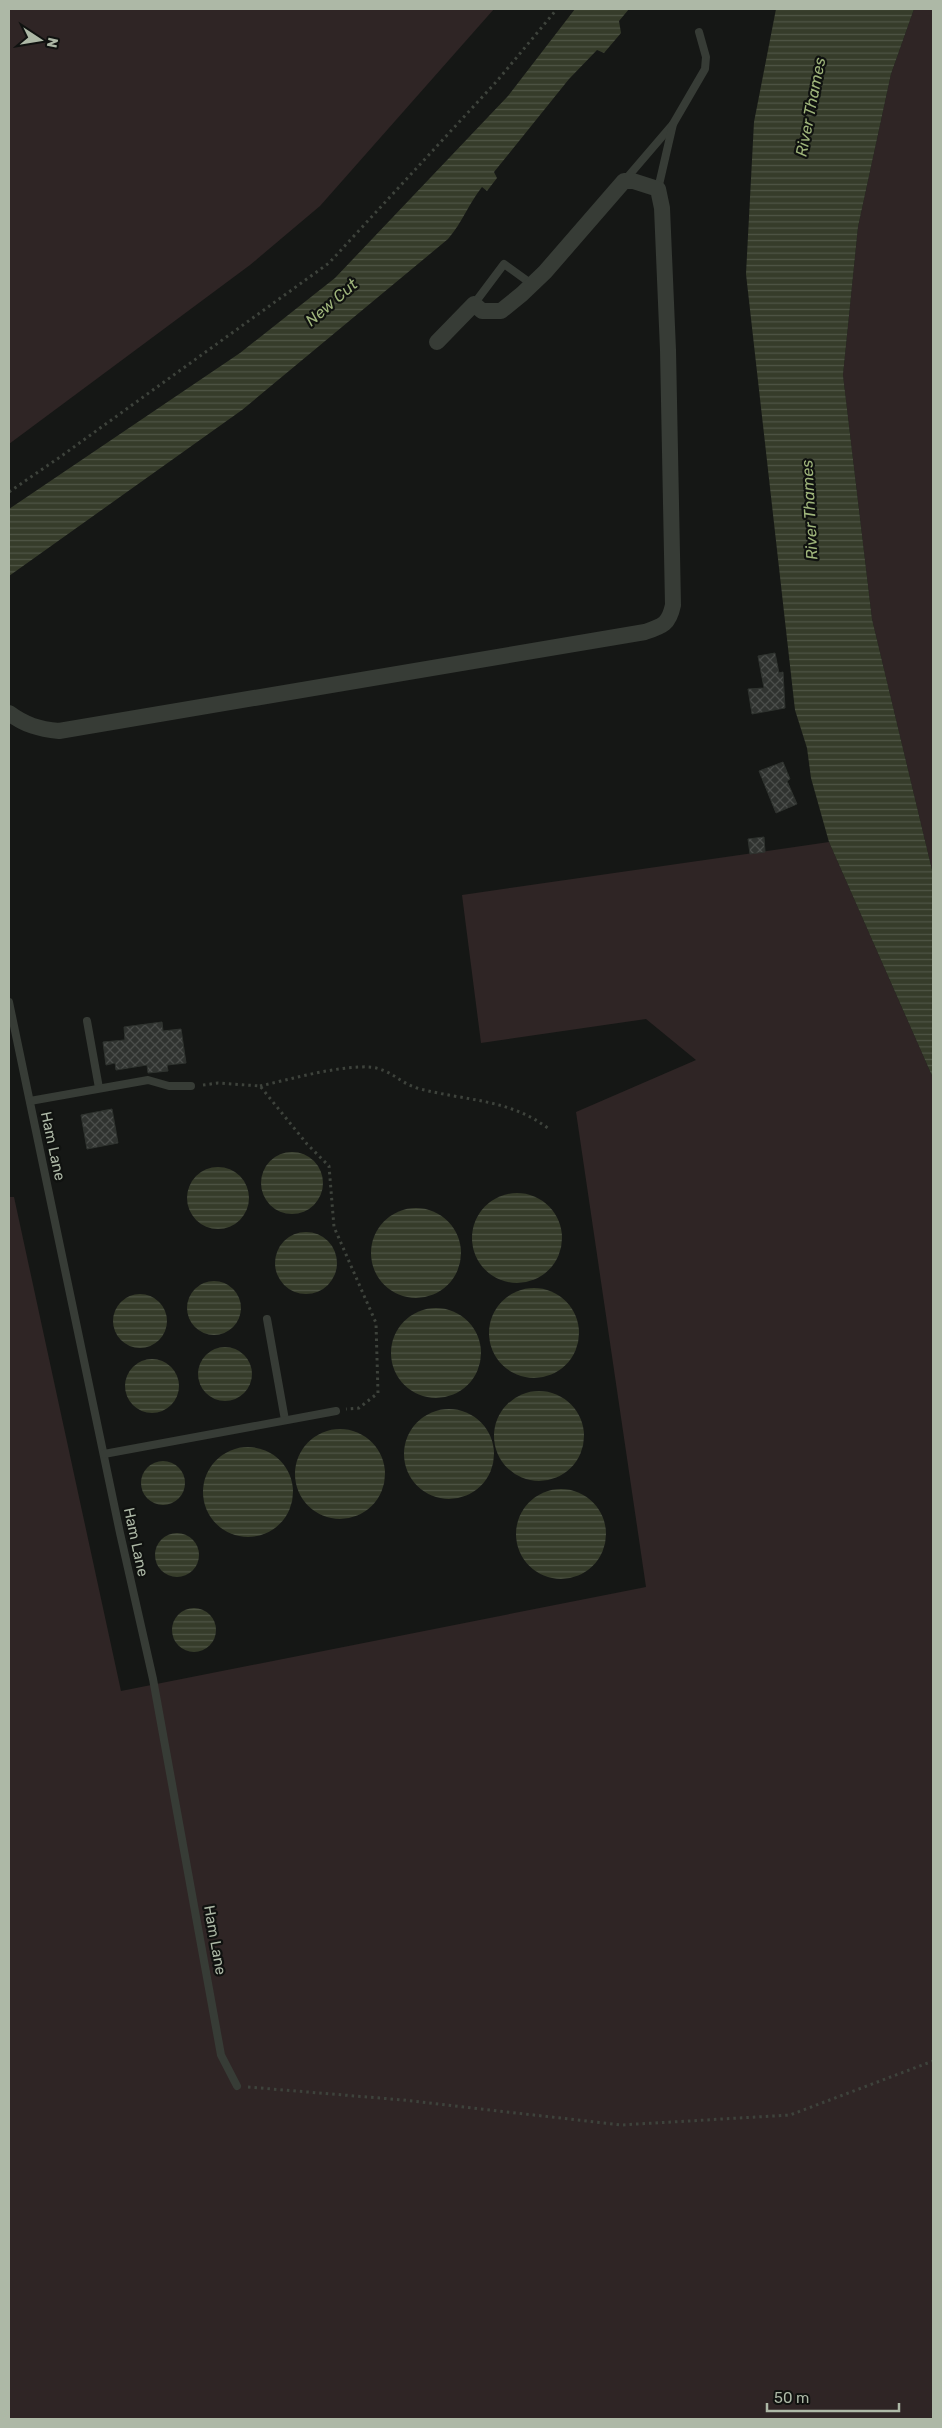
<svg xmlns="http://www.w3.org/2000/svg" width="942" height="2428" viewBox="0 0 942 2428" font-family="Rubik,sans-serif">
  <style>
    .grass { fill: #2f2525 }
    .water { fill: url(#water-rules) }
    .building { fill: url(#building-cross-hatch); stroke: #2f332f }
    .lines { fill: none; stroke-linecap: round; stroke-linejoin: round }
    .path { stroke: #3e433c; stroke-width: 3; stroke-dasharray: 2.5 4; stroke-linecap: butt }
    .lane { stroke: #373c36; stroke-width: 8 }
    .street { stroke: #373c36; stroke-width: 16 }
    .labels { text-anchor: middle; stroke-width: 4.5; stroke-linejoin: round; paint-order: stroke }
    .street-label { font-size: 15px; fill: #adb8a6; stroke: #101210 }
    .water-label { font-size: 16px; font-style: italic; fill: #9fb57b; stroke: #101210 }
  </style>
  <defs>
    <pattern id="water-rules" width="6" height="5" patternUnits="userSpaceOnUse" patternTransform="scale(1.25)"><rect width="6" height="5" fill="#363c2a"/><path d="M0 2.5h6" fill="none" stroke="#505646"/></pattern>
    <pattern id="building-cross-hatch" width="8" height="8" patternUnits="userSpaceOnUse" patternTransform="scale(1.25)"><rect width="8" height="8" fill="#303330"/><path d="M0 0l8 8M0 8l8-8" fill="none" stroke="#4b4e4b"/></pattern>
  </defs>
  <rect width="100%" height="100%" fill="#151715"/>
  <g class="grass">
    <path d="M9,9H494L320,206L250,265L9,444Z"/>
    <path d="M914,9H933V874L872,619L843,375L858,227L891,74Z"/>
    <path d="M829,842L933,1078V2419H9V1197H14L121,1691L646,1587L576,1112L696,1060L646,1019L481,1043L462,895Z"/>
  </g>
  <g class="water">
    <path d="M575,9H629L619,21L621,33L604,53L597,50L569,79L494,172L497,178L487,191L482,187C469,203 462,223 448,239L242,410L9,576V509L240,353L335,278L508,96Z"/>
    <path d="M776,9H914L891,74L858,227L843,375L872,619L933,874V1078L829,842L811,778L807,748L795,710L746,274L754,122Z"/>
    <circle cx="292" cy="1183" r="31"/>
    <circle cx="218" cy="1198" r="31"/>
    <circle cx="517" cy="1238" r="45"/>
    <circle cx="416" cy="1253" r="45"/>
    <circle cx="306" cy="1263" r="31"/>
    <circle cx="214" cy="1308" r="27"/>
    <circle cx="534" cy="1333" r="45"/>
    <circle cx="140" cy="1321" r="27"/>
    <circle cx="436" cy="1353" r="45"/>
    <circle cx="225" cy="1374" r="27"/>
    <circle cx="152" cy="1386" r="27"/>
    <circle cx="539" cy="1436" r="45"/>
    <circle cx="449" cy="1454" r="45"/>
    <circle cx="340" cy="1474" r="45"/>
    <circle cx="248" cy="1492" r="45"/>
    <circle cx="163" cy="1483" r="22"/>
    <circle cx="561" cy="1534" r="45"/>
    <circle cx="177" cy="1555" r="22"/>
    <circle cx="194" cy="1630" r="22"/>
  </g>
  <g class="building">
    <path d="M775,653L779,673L783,672L785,708L752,714L748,689L764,688L758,656Z"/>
    <path d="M783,762L790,779L787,781L797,804L776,813L759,771Z"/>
    <path d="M764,837L765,852L750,854L748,839Z"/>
    <path d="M162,1022L163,1031L181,1029L186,1063L167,1065L168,1071L148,1073L147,1065L116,1070L115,1063L106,1065L103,1042L125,1040L124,1027Z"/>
    <path d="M112,1109L118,1143L87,1149L81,1115Z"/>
  </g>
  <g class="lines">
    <g class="path">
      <path d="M9,492L60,457L329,263L497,81L557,9"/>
      <path d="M203,1085L218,1083L260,1086L307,1144L329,1166L334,1227L376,1323L378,1393L359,1408L346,1409"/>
      <path d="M260,1086C291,1079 329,1068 361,1067C388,1065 397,1082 417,1088C463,1101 509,1098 549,1129"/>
      <path d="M248,2087L403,2100L621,2125L790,2115L933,2061"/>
    </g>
    <g class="lane">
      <path d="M625,180L673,124"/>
      <path d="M658,189L673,124L705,69L706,57L699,32"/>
      <path d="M474,304L504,264L533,285"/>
      <path d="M9,1002L120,1533L153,1679L221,2055L237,2086"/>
      <path d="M87,1021L99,1088"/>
      <path d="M30,1101L148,1080L169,1086H191"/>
      <path d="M267,1319L285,1420"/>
      <path d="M104,1454L336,1411"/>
    </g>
    <path class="street" d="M9,713C25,725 39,729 59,731L645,632C663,626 669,624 673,605L668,350L662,208L658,189L633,181H624L545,272L522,294L501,311H482L474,304L437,342"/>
  </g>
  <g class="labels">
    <g class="street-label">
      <text transform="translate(53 1146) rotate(78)" y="5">Ham Lane</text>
      <text transform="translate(136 1542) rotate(78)" y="5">Ham Lane</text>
      <text transform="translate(215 1940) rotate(80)" y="5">Ham Lane</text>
    </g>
    <g class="water-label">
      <text transform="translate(810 107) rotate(-79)" y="6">River Thames</text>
      <text transform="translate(331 302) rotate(-41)" y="6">New Cut</text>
      <text transform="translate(809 510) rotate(-93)" y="6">River Thames</text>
    </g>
  </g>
  <rect width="942" height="2428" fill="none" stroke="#adb8a6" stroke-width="20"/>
  <g transform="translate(40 40) rotate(102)" stroke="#101210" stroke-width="4" paint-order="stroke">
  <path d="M0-4L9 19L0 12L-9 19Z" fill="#adb8a6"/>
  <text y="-8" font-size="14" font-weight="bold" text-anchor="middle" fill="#adb8a6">N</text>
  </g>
  <path d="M767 2403v8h132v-8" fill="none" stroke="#adb8a6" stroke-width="2.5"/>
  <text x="774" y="2403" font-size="15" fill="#adb8a6" stroke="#101210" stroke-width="4" paint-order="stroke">50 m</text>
</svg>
